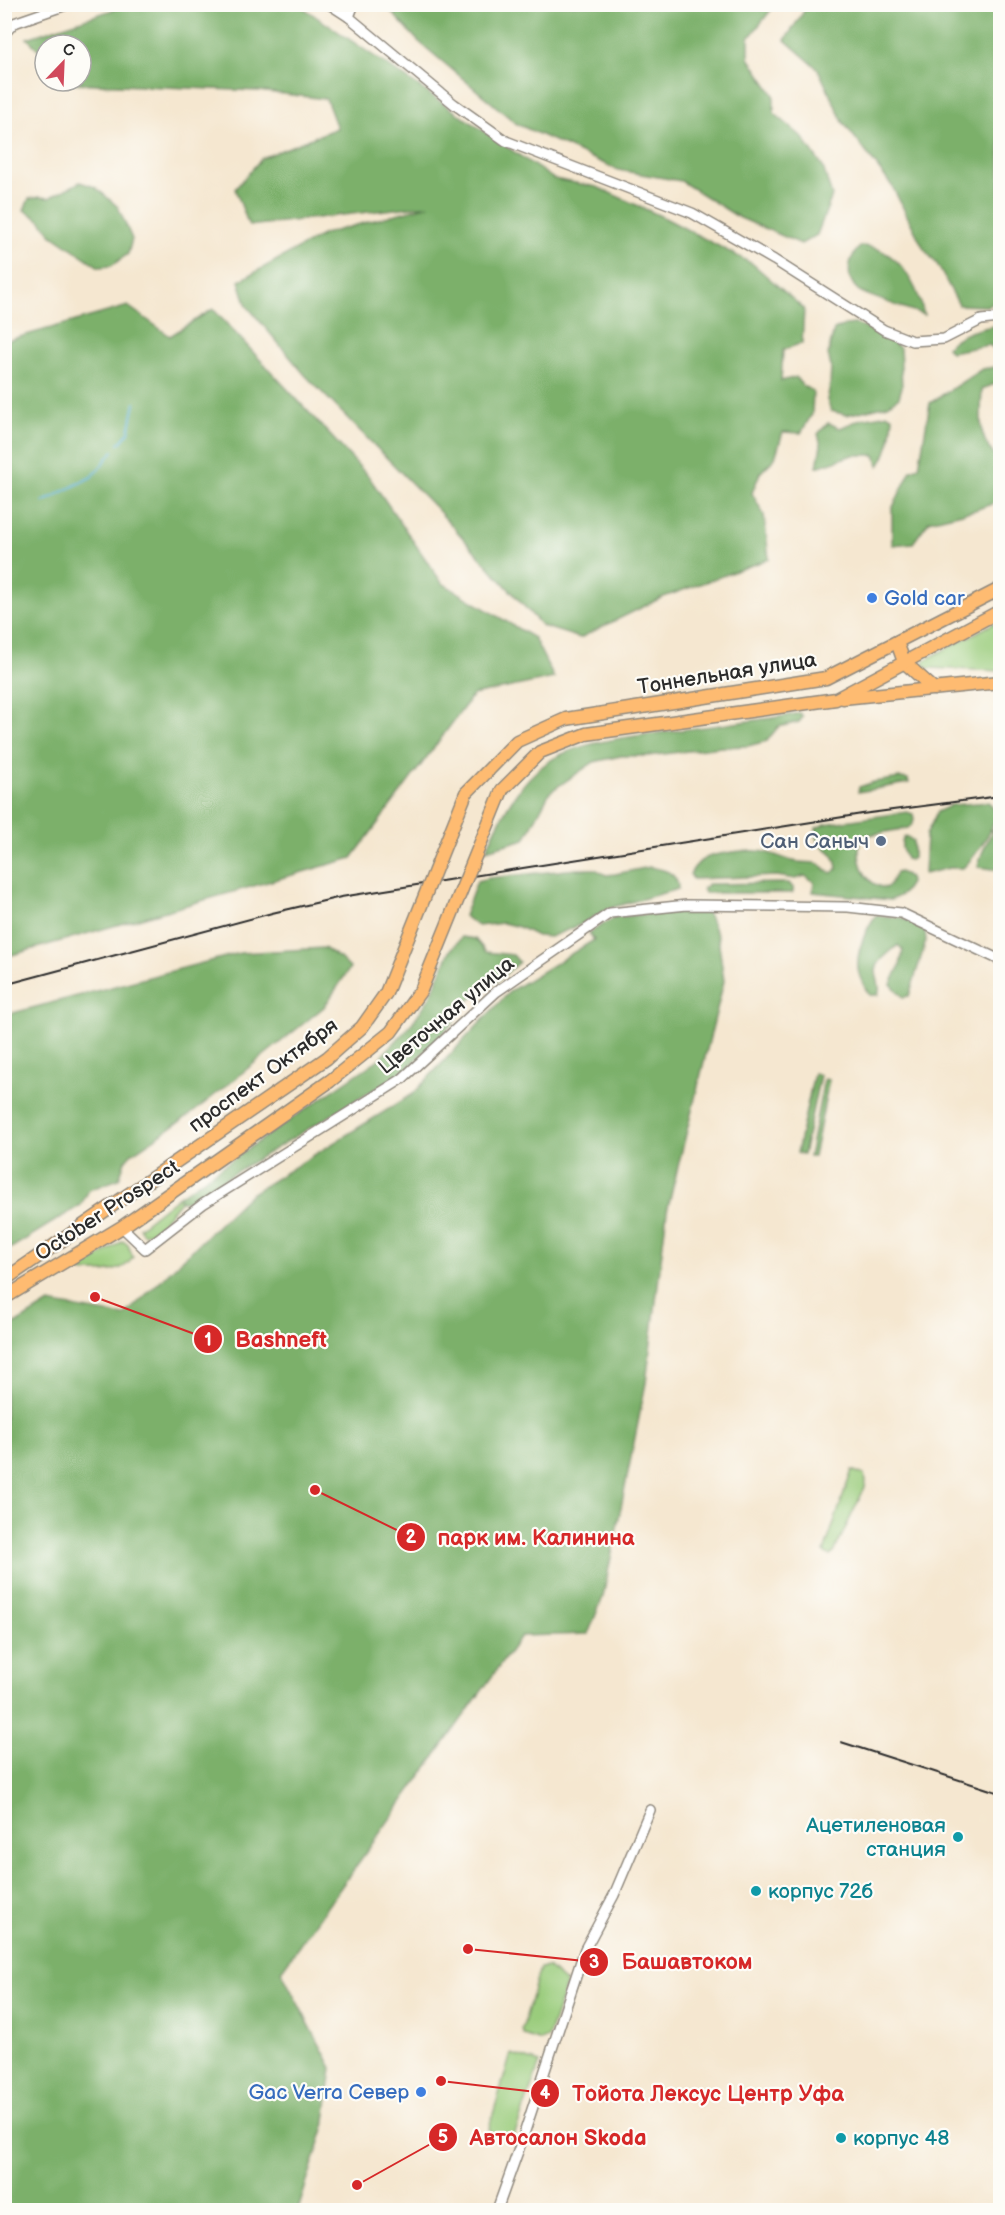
<svg xmlns="http://www.w3.org/2000/svg" width="1005" height="2215" viewBox="0 0 1005 2215" font-family="'Balsamiq Sans',sans-serif">
  <style>
    .green { fill: #9acc7b; stroke: #627c53; stroke-width: 1.5 }
    .forest { fill: #7bb06b; stroke: #536e4b; stroke-width: 1.5 }
    .lines { fill: none; stroke-linecap: round; stroke-linejoin: round }
    .stream { stroke: #5ab0d7; stroke-width: 2 }
    .minor-casing { stroke: #90897e; stroke-width: 12 }
    .major-casing { stroke: #90897e; stroke-width: 15 }
    .minor { stroke: #fff; stroke-width: 9 }
    .major { stroke: #febb71; stroke-width: 12 }
    .rail { stroke: #2b2b2b; stroke-width: 2 }
    .major-bridge-casing { stroke: #90897e; stroke-width: 15; stroke-linecap: butt }
    .major-bridge { stroke: #febb71; stroke-width: 12 }
    .shop-dot { fill: #3f7fe0; stroke: #fdfcf7; stroke-width: 2 }
    .service-dot { fill: #5c6f8a; stroke: #fdfcf7; stroke-width: 2 }
    .culture-dot { fill: #0f9aa8; stroke: #fdfcf7; stroke-width: 2 }
    .labels { text-anchor: middle; stroke-width: 4.5; stroke-linejoin: round; paint-order: stroke }
    .shop-label { font-size: 21px; fill: #366cbe; stroke: #fdfcf7; text-anchor: start }
    .street-label { font-size: 21px; fill: #2b2b2b; stroke: #fdfcf7 }
    .service-label { font-size: 21px; fill: #4e5e75; stroke: #fdfcf7; text-anchor: end }
    .culture-label { font-size: 21px; fill: #0d838f; stroke: #fdfcf7; text-anchor: start }
    .leader { fill: none; stroke: #d62828; stroke-width: 2 }
    .callout-dot { fill: #d62828; stroke: #fdfcf7; stroke-width: 2 }
    .mark-label { font-size: 18px; text-anchor: middle; font-weight: bold; fill: #fff }
    .callout-label { font-size: 22px; text-anchor: middle; font-weight: bold; fill: #d62828; stroke: #fdfcf7; stroke-width: 4.5; stroke-linejoin: round; paint-order: stroke }
  </style>
  <rect width="100%" height="100%" fill="#fdfcf7"/>
  <filter id="ink" filterUnits="userSpaceOnUse"><feTurbulence type="fractalNoise" baseFrequency=".0167" numOctaves="2"/><feDisplacementMap in="SourceGraphic" scale="12" xChannelSelector="R" yChannelSelector="G"/><feConvolveMatrix kernelMatrix="1 2 1 2 8 2 1 2 1" color-interpolation-filters="sRGB"/></filter>
  <filter id="wash" filterUnits="userSpaceOnUse"><feTurbulence type="fractalNoise" baseFrequency=".008" numOctaves="4" result="noise"/><feDisplacementMap in="SourceGraphic" scale="24" xChannelSelector="R" yChannelSelector="G"/><feGaussianBlur stdDeviation="1.35" result="paint"/><feColorMatrix in="noise" values="0 0 0 0 0 0 0 0 0 0 0 0 0 0 0 0 0 1.4 0 .05"/><feComposite in="paint" operator="in"/></filter>
  <g filter="url(#wash)">
    <rect width="100%" height="100%" fill="#f5e7d0"/>
    <g class="green">
      <path d="M1000,620V671L928,668L923,665L925,660Z"/>
      <path d="M179,1196L180,1201L154,1232L143,1234L139,1228Z"/>
      <path d="M123,1241L128,1245L133,1257C123,1275 99,1272 80,1272L85,1266Z"/>
      <path d="M852,1470L864,1475L866,1481L865,1487L834,1552L830,1555L827,1554L824,1552Z"/>
      <path d="M548,1967L565,1982L566,1985L548,2038L541,2041L524,2035L522,2030L540,1968Z"/>
      <path d="M511,2054L540,2063L513,2139L488,2131Z"/>
    </g>
    <g class="forest">
      <path d="M127,5H299L554,179L597,187L665,218L753,264L804,309L802,343L783,350L781,381L796,377L803,386L813,391L812,414L801,433L783,432L775,458L760,473L752,493L764,515L769,559L661,598L580,638L542,626L436,508L305,375L247,306L239,281L324,234L429,205L249,226L235,189L262,158L337,128L326,99L258,91L72,83L70,81H81V45H45V56L27,38Z"/>
      <path d="M385,5H775L749,38V58L774,95V113L802,137L823,167L832,196L817,235L801,244L738,217L681,181L618,170L517,124L418,41Z"/>
      <path d="M808,5H1000V301L986,306L959,305L937,264L924,249L892,186L843,122L818,69L785,40Z"/>
      <path d="M80,182L95,187L118,207L132,239L128,254L111,266L99,267L51,234L40,220L24,210L29,199L40,197L49,198Z"/>
      <path d="M861,246C897,247 917,283 924,315C912,310 865,296 858,290C844,277 848,257 861,246Z"/>
      <path d="M128,306L170,336L213,309L369,477L442,583L534,638L554,678L473,695L352,858L5,957V341Z"/>
      <path d="M856,324C872,330 887,337 900,348L902,387L899,397L888,405L847,415L831,411L827,400L830,386L831,367L828,354L834,330L845,325Z"/>
      <path d="M1000,325V356L997,350L989,345L951,352L947,347C957,333 985,327 1000,325Z"/>
      <path d="M995,367L1000,382L982,389C981,419 976,439 1000,461V501L975,510L929,521L913,543L892,545V509L911,470L919,467L930,403L982,369Z"/>
      <path d="M888,414L893,417C892,434 889,452 879,466L875,455H853L817,467L821,445L818,434L828,423L840,428L861,419Z"/>
      <path d="M800,713L803,717L799,722L778,727L767,741L748,746L721,747L647,756H621L594,762L550,792L525,839L486,850C501,817 517,783 548,762C579,740 644,735 681,730C715,726 750,721 785,716Z"/>
      <path d="M900,778L908,779L909,783L858,792L859,787L874,782Z"/>
      <path d="M989,802L997,814C990,834 978,853 963,868H949L924,874L926,835L937,812L952,805Z"/>
      <path d="M907,812L913,814C915,821 914,824 908,828L863,836C853,855 863,884 885,888L889,886L896,873L900,872L909,877L910,883L903,894L891,900L813,892L814,882L805,876L795,879L777,876L693,879L690,874C694,867 699,861 706,858C716,853 746,850 757,851C769,851 781,858 793,861C805,865 818,858 826,870L832,873L837,869C834,842 817,856 816,828L825,824Z"/>
      <path d="M1000,814V870L978,867C981,847 994,833 1000,814Z"/>
      <path d="M906,836L913,841V858L910,860L906,859C903,852 898,841 906,836Z"/>
      <path d="M650,867C665,870 678,872 678,889L607,909L582,924L550,937L537,936L519,927L503,923L478,926L464,916L477,881L489,878L577,869H595L606,875L615,874Z"/>
      <path d="M789,883L794,889L792,893H705L703,889L708,884Z"/>
      <path d="M706,909L718,937L724,981L667,1211L646,1383L603,1597L588,1634L521,1636L281,1971L332,2068L324,2129L298,2210H5V1330L49,1303L124,1316L249,1195L413,1094L510,991L594,940L589,933L615,917Z"/>
      <path d="M876,915L903,918L925,930L926,941L909,996L903,997L891,984L900,965L903,950L898,945C892,951 876,961 876,971C876,980 882,986 878,995H869C865,987 859,979 858,969C856,951 866,929 876,915Z"/>
      <path d="M462,937L475,939L486,952L513,955L519,962L499,980L464,1004L454,1022L404,1072L187,1201H180L179,1196L379,1059L410,1026L429,999L450,951Z"/>
      <path d="M324,948L340,958L350,968L324,1007L190,1115L131,1154L125,1161L119,1179L89,1190L81,1205L5,1252V1015L240,953Z"/>
      <path d="M814,1073L820,1075L803,1155L797,1153Z"/>
      <path d="M824,1079L829,1080L814,1157H809Z"/>
    </g>
    <g class="lines">
      <g class="stream">
        <path d="M119,444L129,432L135,403"/>
        <path d="M43,502L93,476L113,451"/>
      </g>
    </g>
  </g>
  <g filter="url(#ink)">
    <g class="lines">
      <defs>
        <g id="minor">
          <path d="M329,4L349,17L454,104L506,141L692,213L774,260L884,330L912,341L944,339L981,320L1000,318"/>
          <path d="M349,17L354,4"/>
          <path d="M4,34L14,23L69,4"/>
          <path d="M122,1227L145,1249L203,1204L402,1079L496,992L610,913L687,905L848,907L901,913L1000,960"/>
          <path d="M497,2210L521,2143L585,1949L614,1895L650,1810"/>
        </g>
        <g id="major">
          <path d="M897,642L904,662L934,689"/>
          <path d="M843,698L1000,682"/>
          <path d="M502,790L540,752L586,734L836,699L1000,611"/>
          <path d="M466,793L517,741L566,719L826,678L1000,589"/>
          <path d="M4,1280L327,1058L362,1027L386,993"/>
          <path d="M4,1298L122,1227L330,1081L391,1032L421,990"/>
        </g>
      </defs>
      <use href="#minor" class="minor-casing"/>
      <use href="#major" class="major-casing"/>
      <use href="#minor" class="minor"/>
      <use href="#major" class="major"/>
      <g class="rail">
        <path d="M4,985L272,913L341,897L862,814L1000,796"/>
        <path d="M841,1742L1000,1793"/>
      </g>
      <defs>
        <g id="major-bridge">
          <path d="M421,990L502,790"/>
          <path d="M386,993L466,793"/>
        </g>
      </defs>
      <use href="#major-bridge" class="major-bridge-casing"/>
      <use href="#major-bridge" class="major-bridge"/>
    </g>
  </g>
  <g class="shop-dot">
    <circle cx="872" cy="598" r="6"/>
    <circle cx="421" cy="2092" r="6"/>
  </g>
  <circle class="service-dot" cx="881" cy="841" r="6"/>
  <g class="culture-dot">
    <circle cx="958" cy="1837" r="6"/>
    <circle cx="756" cy="1891" r="6"/>
    <circle cx="841" cy="2138" r="6"/>
  </g>
  <g class="labels">
    <g class="shop-label">
      <text x="884" y="605">Gold car</text>
      <text x="409" y="2099" text-anchor="end">Gac Verra Север</text>
    </g>
    <g class="street-label">
      <text transform="translate(727 673) rotate(-9)" y="7">Тоннельная улица</text>
      <text transform="translate(446 1015) rotate(-40)" y="7">Цветочная улица</text>
      <text transform="translate(263 1075) rotate(-36)" y="7">проспект Октября</text>
      <text transform="translate(107 1210) rotate(-33)" y="7">October Prospect</text>
    </g>
    <g class="service-label">
      <text x="869" y="848">Сан Саныч</text>
    </g>
    <g class="culture-label">
      <text x="946" y="1832" text-anchor="end">Ацетиленовая<tspan x="946" dy="24">станция</tspan></text>
      <text x="768" y="1898">корпус 72б</text>
      <text x="853" y="2145">корпус 48</text>
    </g>
  </g>
  <path class="leader" d="M95 1297L208 1339M315 1490L411 1537M468 1949L594 1962M441 2081L545 2093M357 2185L443 2137"/>
  <g class="callout-dot">
    <circle cx="95" cy="1297" r="6"/>
    <circle cx="315" cy="1490" r="6"/>
    <circle cx="468" cy="1949" r="6"/>
    <circle cx="441" cy="2081" r="6"/>
    <circle cx="357" cy="2185" r="6"/>
    <circle cx="208" cy="1339" r="15"/>
    <circle cx="411" cy="1537" r="15"/>
    <circle cx="594" cy="1962" r="15"/>
    <circle cx="545" cy="2093" r="15"/>
    <circle cx="443" cy="2137" r="15"/>
  </g>
  <g class="mark-label">
    <text x="208" y="1346">1</text>
    <text x="411" y="1543">2</text>
    <text x="594" y="1968">3</text>
    <text x="545" y="2099">4</text>
    <text x="443" y="2143">5</text>
  </g>
  <g class="callout-label">
    <text x="281" y="1347">Bashneft</text>
    <text x="536" y="1545">парк им. Калинина</text>
    <text x="687" y="1969">Башавтоком</text>
    <text x="708" y="2101">Тойота Лексус Центр Уфа</text>
    <text x="558" y="2145">Автосалон Skoda</text>
  </g>
  <rect width="1005" height="2215" fill="none" stroke="#fdfcf7" stroke-width="24"/>
  <g transform="translate(63 63) rotate(23)"><circle r="28" fill="#fdfcf7" stroke="#a9a8a5" stroke-width="1.5"/>
  <path d="M0-4.5L10 22L0 15L-10 22Z" fill="#d1495b"/>
  <text y="-9" font-size="16" font-weight="bold" text-anchor="middle" fill="#2b2b2b">С</text>
  </g>
</svg>
